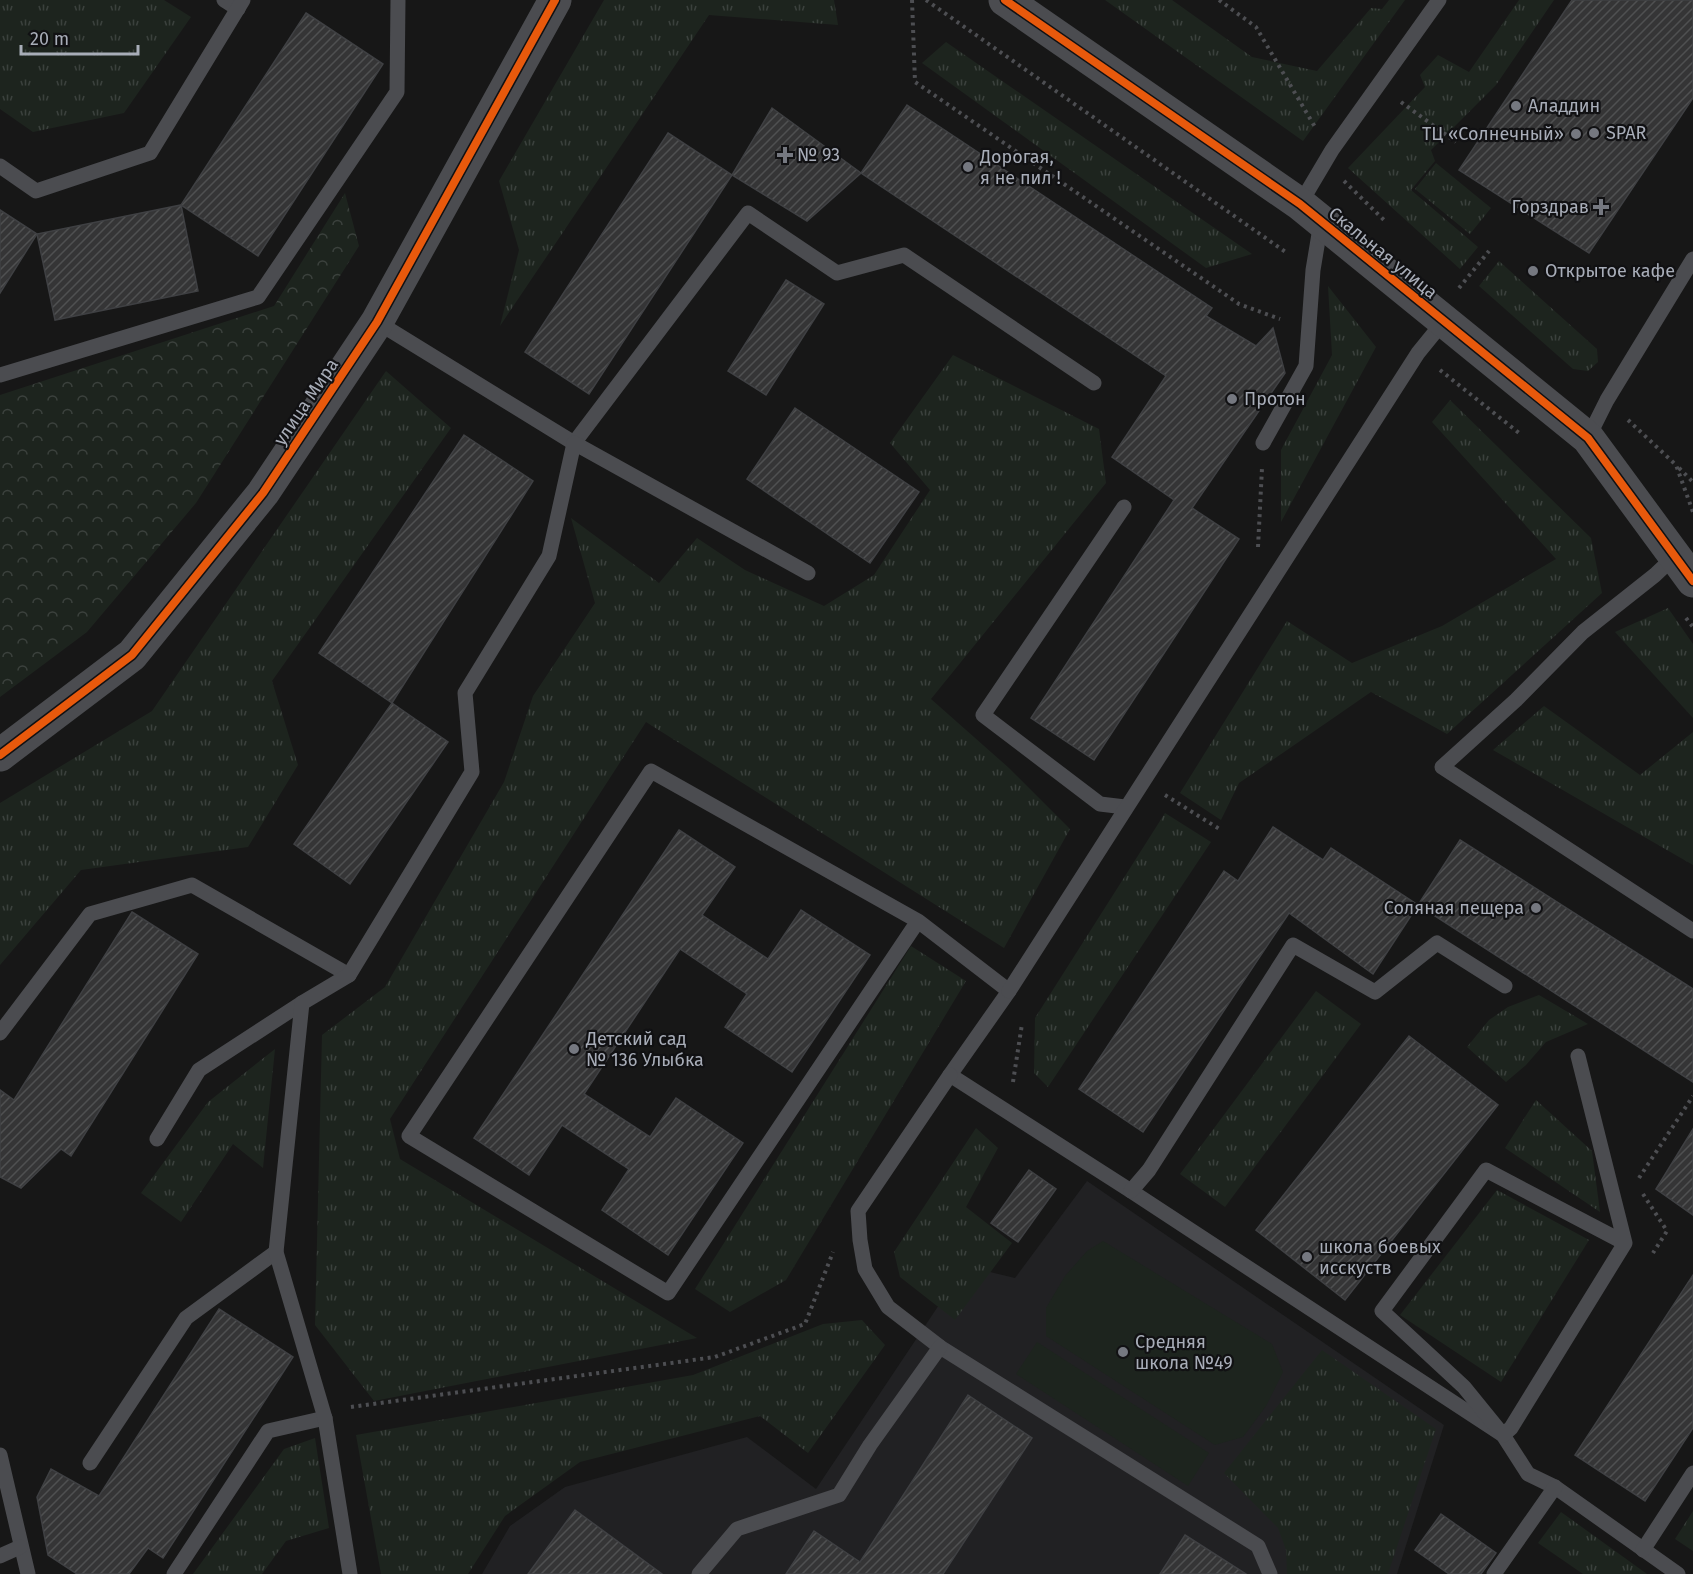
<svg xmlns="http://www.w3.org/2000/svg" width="1693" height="1574" viewBox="0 0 1693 1574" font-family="'Fira Sans',sans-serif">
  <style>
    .built { fill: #212123 }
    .grass { fill: url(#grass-tufts) }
    .forest { fill: url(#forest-crowns) }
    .pitch { fill: #1d241e }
    .building { fill: url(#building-hatch); stroke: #3f4043; stroke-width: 1.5 }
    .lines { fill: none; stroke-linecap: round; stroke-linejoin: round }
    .path { stroke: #4d4e52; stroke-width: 4; stroke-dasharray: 3 4.5; stroke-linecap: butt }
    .service { stroke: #4b4c50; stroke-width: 15 }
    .tertiary { stroke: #4b4c50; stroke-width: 33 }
    .cycleway-casing { stroke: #111113; stroke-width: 11 }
    .cycleway { stroke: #e8590c; stroke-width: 8 }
    .poi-dot { fill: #757880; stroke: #111113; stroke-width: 2 }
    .labels { text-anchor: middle; stroke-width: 4.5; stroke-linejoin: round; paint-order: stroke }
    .poi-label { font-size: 18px; fill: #a8adb8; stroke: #111113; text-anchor: start }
    .street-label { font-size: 18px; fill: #a8adb8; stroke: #111113 }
  </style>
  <defs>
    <pattern id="grass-tufts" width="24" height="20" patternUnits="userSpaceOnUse" patternTransform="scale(1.5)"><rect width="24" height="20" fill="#1d241e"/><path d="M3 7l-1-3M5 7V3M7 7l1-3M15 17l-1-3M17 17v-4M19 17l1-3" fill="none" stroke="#3b413d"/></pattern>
    <pattern id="forest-crowns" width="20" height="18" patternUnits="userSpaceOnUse" patternTransform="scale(1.5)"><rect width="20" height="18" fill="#1d241e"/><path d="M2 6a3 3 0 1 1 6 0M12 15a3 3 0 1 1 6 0" fill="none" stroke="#3b413d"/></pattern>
    <pattern id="building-hatch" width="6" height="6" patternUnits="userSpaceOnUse" patternTransform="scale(1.5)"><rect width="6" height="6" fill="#353536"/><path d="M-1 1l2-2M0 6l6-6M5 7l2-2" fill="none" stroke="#4f5051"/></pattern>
  </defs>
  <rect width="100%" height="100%" fill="#171717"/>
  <path class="built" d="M1087,1181L1444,1425L1397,1574H482L510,1526L565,1487L747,1437L816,1489L965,1266L1015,1278Z"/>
  <g class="grass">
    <path d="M0,0H164L191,17L124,113L33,132L0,109Z"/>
    <path d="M604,0H834L838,25L709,15L500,326L519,250L499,181Z"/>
    <path d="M1105,0H1172L1252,57L1317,71L1371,8L1382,9L1389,0H1405L1303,141Z"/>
    <path d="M1519,0H1554L1496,85L1431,150L1435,161L1411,190L1478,247L1460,269L1348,168L1425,87L1420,75L1438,55L1469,72Z"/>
    <path d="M946,42L1252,254L1206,268L922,63Z"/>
    <path d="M1436,163L1491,208L1470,234L1415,189Z"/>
    <path d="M1499,261L1597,349L1598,362L1588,371L1573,369L1479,286Z"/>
    <path d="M1328,286L1376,347L1281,522V450L1332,355Z"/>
    <path d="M953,355L1099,429L1106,483L931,699L1009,768L1070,829L1004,948L646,722L390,1119L400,1159L697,1338L374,1401L315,1325L322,1035L385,987L504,782L533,696L595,603L571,518L659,583L697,538L745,570L824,606L874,575L930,490L890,443Z"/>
    <path d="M386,371L451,428L272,681L298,765L248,847L81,870L0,965V803L152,711Z"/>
    <path d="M1450,400L1591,538L1602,593L1447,734L1371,692L1239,783L1221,820L1180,793L1287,621L1352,663L1442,626L1556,559L1432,422Z"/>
    <path d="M1668,608L1693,644V718L1615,632Z"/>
    <path d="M1544,706L1640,775L1693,732V865L1493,750Z"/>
    <path d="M1165,813L1211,842L1048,1087L1034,1073L1035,1018Z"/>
    <path d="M911,946L966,981L786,1280L730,1312L695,1289Z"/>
    <path d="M1316,991L1361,1024L1225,1207L1180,1174Z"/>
    <path d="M1539,995L1588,1024L1546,1042L1526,1065L1506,1082L1467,1047L1489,1020L1508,1007Z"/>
    <path d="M275,1049L263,1168L233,1144L181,1222L141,1193L208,1102Z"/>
    <path d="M1536,1100L1592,1151L1600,1212L1505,1148Z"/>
    <path d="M976,1128L998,1148L966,1207L1012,1243L955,1320L900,1277L894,1252Z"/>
    <path d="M1497,1190L1589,1240L1501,1382L1400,1315Z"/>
    <path d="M862,1320L885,1345L808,1453L760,1416L580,1462L505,1516L468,1574H381L356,1435L693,1375L823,1324Z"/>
    <path d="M1322,1350L1436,1429L1388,1574H1287L1286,1550L1278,1528L1224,1473Z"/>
    <path d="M315,1438L329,1528L286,1541L262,1574H193L284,1449Z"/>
    <path d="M1693,1511V1551L1675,1539Z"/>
    <path d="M1561,1512L1647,1574H1583L1538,1543Z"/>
  </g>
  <path class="forest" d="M345,193L359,246L196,503L87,632L0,697V395L274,306Z"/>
  <g class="pitch">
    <path d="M1103,1241L1272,1344L1283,1372L1266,1406L1243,1437L1215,1445L1046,1336V1308L1065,1276L1087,1251Z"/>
    <path d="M1037,1342L1209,1453L1188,1486L1016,1374Z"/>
  </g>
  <g class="building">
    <path d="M1572,0H1693V98L1589,253L1459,170Z"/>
    <path d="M306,13L383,64L258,256L181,205Z"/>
    <path d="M907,105L1212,308L1206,316L1256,346L1273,328L1285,373L1192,508L1239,539L1094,760L1031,718L1174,500L1112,457L1166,376L861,173Z"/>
    <path d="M772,108L861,173L807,221L732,175Z"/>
    <path d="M668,133L732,175L589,394L525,352Z"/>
    <path d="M181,205L198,291L55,320L37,234Z"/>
    <path d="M0,210L37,234L0,293Z"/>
    <path d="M786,280L824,304L766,395L728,371Z"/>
    <path d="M795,408L919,492L870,563L747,479Z"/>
    <path d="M464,435L533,481L392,703L319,653Z"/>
    <path d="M392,703L448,742L350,884L294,844Z"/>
    <path d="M1273,827L1323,860L1331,848L1418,905L1373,974L1289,913L1143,1132L1079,1089L1224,871L1238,881Z"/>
    <path d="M679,830L735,867L702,915L768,959L801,910L870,955L792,1072L725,1027L747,994L680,949L584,1094L650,1137L676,1098L743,1143L668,1255L602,1210L629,1169L562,1125L529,1175L474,1138Z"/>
    <path d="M1460,840L1693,989V1082L1418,905Z"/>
    <path d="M132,912L198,954L71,1156L61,1149L21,1188L0,1177V1090L14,1100Z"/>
    <path d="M1409,1036L1498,1105L1345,1300L1256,1230Z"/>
    <path d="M1693,1129V1215L1656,1189Z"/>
    <path d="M1029,1170L1056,1189L1018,1242L991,1223Z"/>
    <path d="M1693,1275V1428L1645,1501L1575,1455Z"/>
    <path d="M219,1309L293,1357L163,1558L148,1548L129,1574H77L48,1555L37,1497L51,1469L99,1496Z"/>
    <path d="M968,1395L1032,1438L943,1574H786L814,1531L860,1562Z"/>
    <path d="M575,1510L662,1574H528Z"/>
    <path d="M1441,1514L1496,1553L1481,1574H1449L1415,1550Z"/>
    <path d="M1185,1535L1246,1574H1160Z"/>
  </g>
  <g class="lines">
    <g class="path">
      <path d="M912,0L915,82L1239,304L1280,319"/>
      <path d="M926,0L1287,253"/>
      <path d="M1219,0L1256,27L1315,127"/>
      <path d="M1401,102L1456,142"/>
      <path d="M1344,181L1386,222"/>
      <path d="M1459,288L1489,251"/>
      <path d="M1440,370L1519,433"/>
      <path d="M1628,420L1676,465L1693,512"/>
      <path d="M1679,468L1693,482"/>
      <path d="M1258,547L1262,468"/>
      <path d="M1686,618L1693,627"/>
      <path d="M1165,795L1221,830"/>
      <path d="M1013,1082L1022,1024"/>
      <path d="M1639,1178L1693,1096"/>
      <path d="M1643,1194L1667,1231L1653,1253"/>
      <path d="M351,1407L715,1357L805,1324L833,1252"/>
    </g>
    <g class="service">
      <path d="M224,0L238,9"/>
      <path d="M0,166L36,191L150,153L243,0"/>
      <path d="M1300,204L1332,150L1439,0"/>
      <path d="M377,322L574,443L748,213L837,273L904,255L1094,383"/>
      <path d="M0,375L258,297L397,92L398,0"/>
      <path d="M1588,438L1607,400L1693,259"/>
      <path d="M1263,443L1306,366L1313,270L1321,222"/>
      <path d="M1124,507L983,715L1100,804L1125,807"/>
      <path d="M1675,556L1655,575L1583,632L1516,700L1442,767L1693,931"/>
      <path d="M918,921L668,1293L409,1136L651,771L918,921L1009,991L950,1075L1131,1191L1503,1435L1528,1474L1555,1487L1678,1574"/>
      <path d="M1009,991L1418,353L1444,321"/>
      <path d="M0,1033L90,914L192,885L349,975"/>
      <path d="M1578,1056L1625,1243L1511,1428L1503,1435L1464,1387L1382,1311L1486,1170L1625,1243"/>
      <path d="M950,1075L858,1211L860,1240L865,1269L888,1307L940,1347L1258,1546L1270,1574"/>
      <path d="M157,1139L199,1070L302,1003"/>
      <path d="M1131,1191L1149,1170L1293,945L1375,992L1437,943L1505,986"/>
      <path d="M0,1455L28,1574"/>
      <path d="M90,1463L186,1318L276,1252"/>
      <path d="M1643,1550L1693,1473"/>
      <path d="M0,1556L20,1547"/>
      <path d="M174,1574L268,1431L325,1418"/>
      <path d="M350,1574L325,1418L276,1252L302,1003L349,975L472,772L465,693L549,556L574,443L808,573"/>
      <path d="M699,1574L737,1529L839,1495L870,1445L940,1347"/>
      <path d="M1494,1574L1555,1487"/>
    </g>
    <g class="tertiary">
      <path d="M1005,0L1300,204L1588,438L1693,581"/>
      <path d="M0,755L132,655L263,493L377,322L555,0"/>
    </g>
    <defs>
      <g id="cycleway">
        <path d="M1005,0L1300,204L1588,438L1693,581"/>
        <path d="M0,755L132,655L263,493L377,322L555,0"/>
      </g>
    </defs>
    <use href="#cycleway" class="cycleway-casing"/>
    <use href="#cycleway" class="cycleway"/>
  </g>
  <g class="poi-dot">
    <circle cx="1516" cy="106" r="6"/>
    <circle cx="1594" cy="133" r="6"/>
    <circle cx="1576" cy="134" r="6"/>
    <path d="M782 146h6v6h6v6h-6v6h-6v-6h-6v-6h6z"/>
    <circle cx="968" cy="167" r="6"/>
    <path d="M1598 198h6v6h6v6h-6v6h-6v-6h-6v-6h6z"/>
    <circle cx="1533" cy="271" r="6"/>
    <circle cx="1232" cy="399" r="6"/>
    <circle cx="1536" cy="908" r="6"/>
    <circle cx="574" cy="1049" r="6"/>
    <circle cx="1307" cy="1257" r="6"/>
    <circle cx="1123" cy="1352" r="6"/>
  </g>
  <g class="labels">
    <g class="poi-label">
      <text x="1528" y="112">Аладдин</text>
      <text x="1606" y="139">SPAR</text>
      <text x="1564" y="140" text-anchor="end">ТЦ «Солнечный»</text>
      <text x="797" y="161">№ 93</text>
      <text x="980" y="163">Дорогая,<tspan x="980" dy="21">я не пил !</tspan></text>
      <text x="1589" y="213" text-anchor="end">Горздрав</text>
      <text x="1545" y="277">Открытое кафе</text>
      <text x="1244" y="405">Протон</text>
      <text x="1524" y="914" text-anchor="end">Соляная пещера</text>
      <text x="586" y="1045">Детский сад<tspan x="586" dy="21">№ 136 Улыбка</tspan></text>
      <text x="1319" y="1253">школа боевых<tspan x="1319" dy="21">исскуств</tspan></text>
      <text x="1135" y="1348">Средняя<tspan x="1135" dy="21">школа №49</tspan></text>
    </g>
    <g class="street-label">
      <text transform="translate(1383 253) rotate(39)" y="6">Скальная улица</text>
      <text transform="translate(306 402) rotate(-56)" y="6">улица Мира</text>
    </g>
  </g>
  <path d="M21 45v9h117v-9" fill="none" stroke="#a8adb8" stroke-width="3"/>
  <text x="30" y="45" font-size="18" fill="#a8adb8" stroke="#111113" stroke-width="4.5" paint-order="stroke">20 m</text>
</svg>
